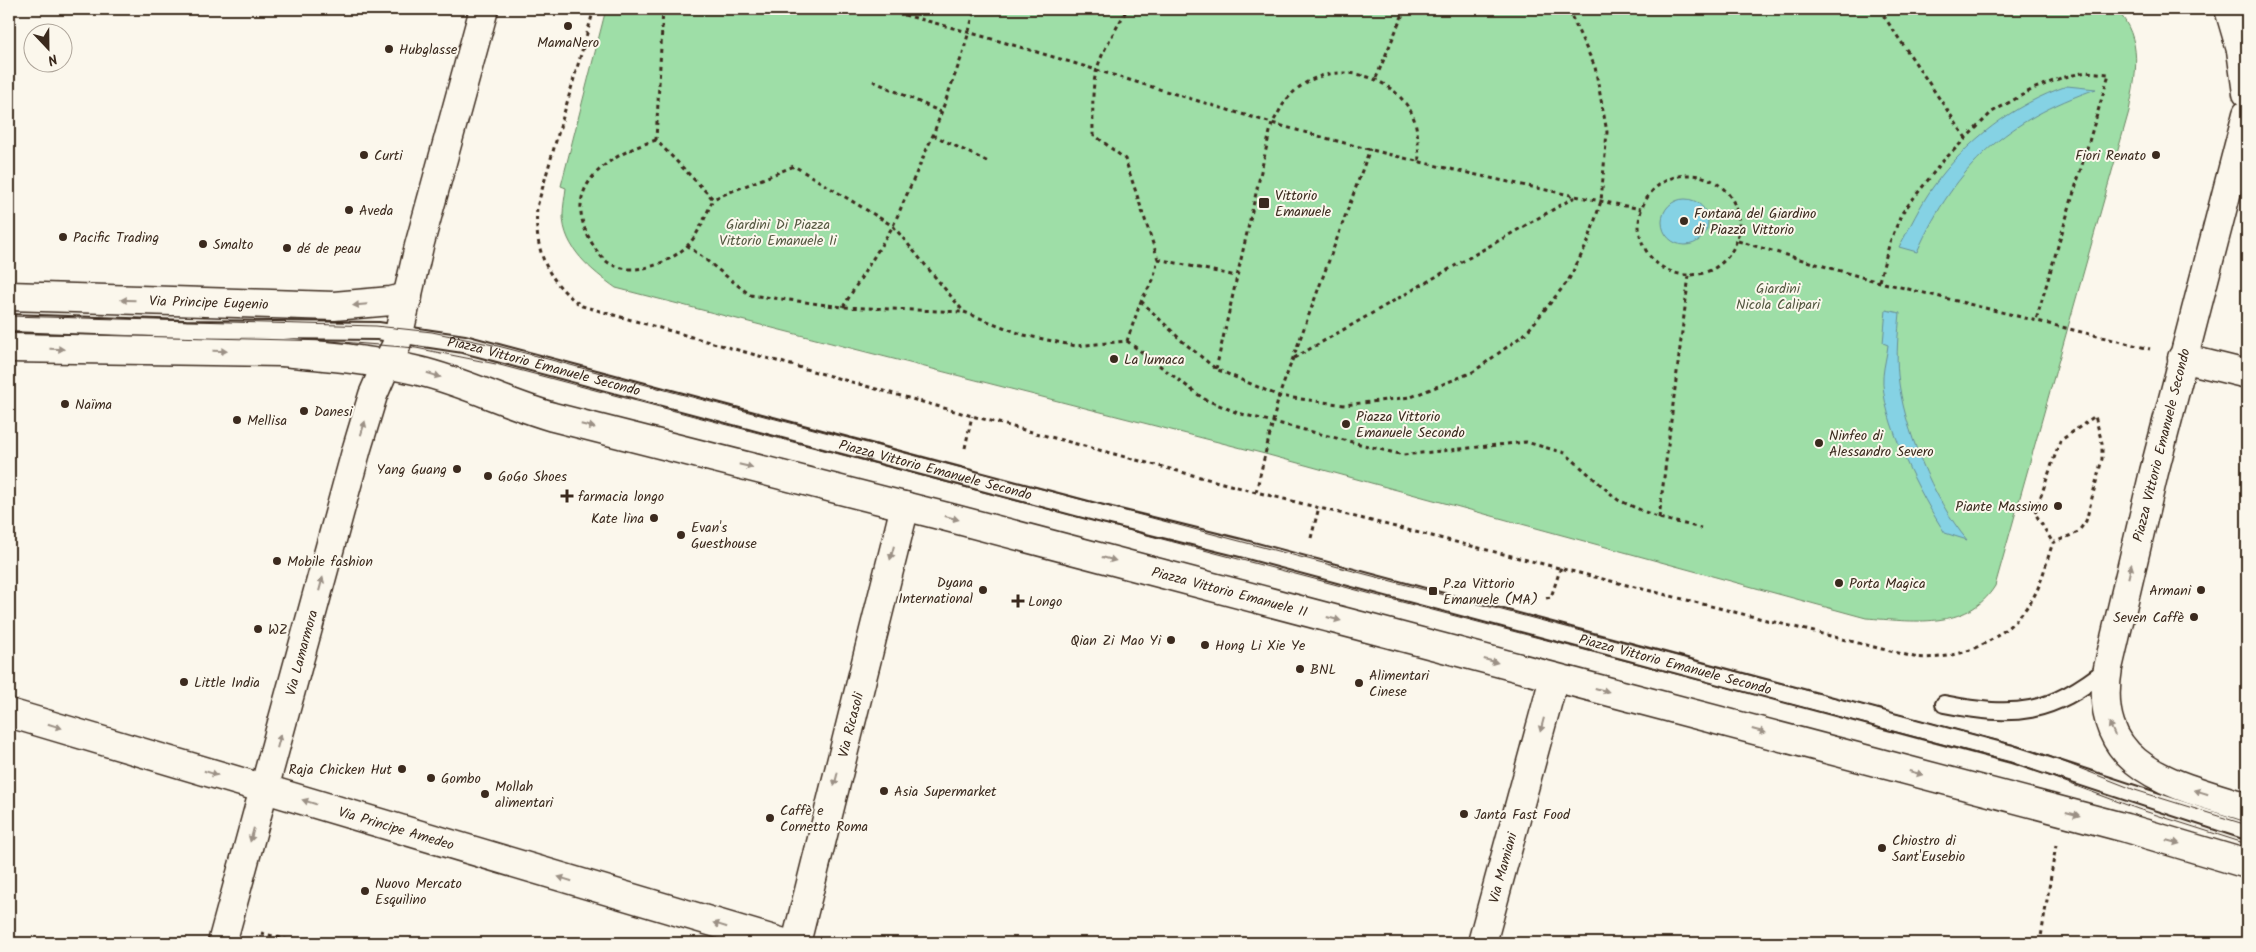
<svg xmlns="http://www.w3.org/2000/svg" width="2256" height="952" viewBox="0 0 2256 952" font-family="Kalam,sans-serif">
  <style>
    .green { fill: #9edea7; stroke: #6c8462 }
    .water { fill: #85d2e4; stroke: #678f95 }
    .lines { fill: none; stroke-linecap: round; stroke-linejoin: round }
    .service-casing { stroke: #3b2a1e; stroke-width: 20 }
    .minor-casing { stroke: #3b2a1e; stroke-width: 31 }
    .tertiary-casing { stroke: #3b2a1e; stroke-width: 31 }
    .path { stroke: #3b2a1e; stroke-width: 3; stroke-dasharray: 4 4; stroke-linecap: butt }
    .service { stroke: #fbf7ec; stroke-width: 16 }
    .minor { stroke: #fbf7ec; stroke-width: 28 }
    .tertiary { stroke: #fbf7ec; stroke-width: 28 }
    .tram { stroke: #3b2a1e; stroke-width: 1 }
    .oneway { fill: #9b9085 }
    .poi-dot { fill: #3b2a1e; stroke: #fbf7ec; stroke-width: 2 }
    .labels { text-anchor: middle; stroke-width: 4; stroke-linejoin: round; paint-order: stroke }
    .poi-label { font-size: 14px; fill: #3b2a1e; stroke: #fbf7ec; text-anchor: start }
    .park-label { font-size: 14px; fill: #545740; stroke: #fbf7ec }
    .street-label { font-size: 14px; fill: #3b2a1e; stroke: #fbf7ec }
  </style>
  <rect width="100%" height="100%" fill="#fbf7ec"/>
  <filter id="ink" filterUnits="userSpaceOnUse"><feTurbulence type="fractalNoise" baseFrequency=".02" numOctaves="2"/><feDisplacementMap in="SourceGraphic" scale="10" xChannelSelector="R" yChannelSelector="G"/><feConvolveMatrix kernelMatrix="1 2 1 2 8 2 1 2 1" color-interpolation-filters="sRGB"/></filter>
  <g filter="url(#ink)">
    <path class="green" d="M606,9H2116C2144,39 2136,75 2129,111L1995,586C1967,631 1911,621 1866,618L1265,454L616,288C592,271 563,248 563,215C563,206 565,197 566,188L561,186Z"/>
    <g class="water">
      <path d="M2067,86L2096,89C2007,120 1956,165 1917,252L1899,247C1910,227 1920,205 1933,187C1966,141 2014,104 2067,86Z"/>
      <circle cx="1685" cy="222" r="23"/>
      <path d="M1886,310L1900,313C1898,334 1896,354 1898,375C1903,427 1933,499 1967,540L1945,533C1922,498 1880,418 1883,376C1884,365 1887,355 1888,345L1883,343Z"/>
    </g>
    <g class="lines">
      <defs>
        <g id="service">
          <path id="s1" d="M9,323L186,329L378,331L464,344L1099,513L1241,548L2012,754L2247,831"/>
          <path d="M1944,704C2015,718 2050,715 2108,668"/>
        </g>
        <g id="minor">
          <path d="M2182,358L2247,374"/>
          <path id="s2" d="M9,713L784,943"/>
          <path id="s3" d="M222,943L357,448L373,395L386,365"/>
          <path id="s4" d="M796,943L905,506"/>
          <path id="s5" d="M1482,943L1554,678"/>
        </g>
        <g id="tertiary">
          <path d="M2229,9L2241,50L2247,93"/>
          <path d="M2247,114L2154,472L2108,668C2091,769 2171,783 2247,807"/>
          <path id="s6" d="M9,296L334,306L391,301L408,297"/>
          <path id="s7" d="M9,348L282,352C327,356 374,360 419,371C465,382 507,404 553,417L947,517L2126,828L2247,864"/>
          <path d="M386,365L396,346L419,246L484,9"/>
        </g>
      </defs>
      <use href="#service" class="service-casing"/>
      <use href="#minor" class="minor-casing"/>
      <use href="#tertiary" class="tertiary-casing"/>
      <g class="path">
        <path d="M594,9L537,207C534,249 546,281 582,306L972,416L1256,492L1914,657C1960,662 2006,640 2031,601C2042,585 2046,561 2053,543L2078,532L2086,521L2102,459V443L2095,416L2060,441L2035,513L2053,543"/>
        <path d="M663,9L656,140L713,199L794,166L893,226L964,312L1024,335L1076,346L1127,341L1141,301L1153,280L1158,259L1125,159L1093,134C1093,118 1092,100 1094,83C1097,57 1115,32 1127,9"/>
        <path d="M881,9C1013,42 1142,85 1272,123C1393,158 1517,185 1641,209"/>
        <path d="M1879,9L1966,138"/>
        <path d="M1376,78L1405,9"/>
        <path d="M873,81L941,112"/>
        <path d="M933,135L990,163"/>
        <path d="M656,140C612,154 562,183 588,236C593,246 602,261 613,265C637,276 669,263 687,246C699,234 706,215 713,199"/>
        <circle cx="1689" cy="225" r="50"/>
        <path d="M1738,241L1868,279L2150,349"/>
        <path d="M687,245L750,295L843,307L963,312"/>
        <path d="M1158,259L1236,276"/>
        <path d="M1879,281L1890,242L1902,213L1942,162L1992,112L2033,89L2061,78L2086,72L2109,74L2036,320"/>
        <path d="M1141,301L1182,341L1216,369L1279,396L1345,405L1411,397L1473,372L1526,333L1568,281L1588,242L1601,201L1607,132L1595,67L1568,9"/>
        <path d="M843,307L893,226L933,135L963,53L975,9"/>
        <path d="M1127,341L1204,399L1238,413L1403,455L1526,442L1565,453L1618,500L1659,518L1701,528"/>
        <path d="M1294,358L1575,197"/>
        <path d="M1216,369L1272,123C1278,115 1282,104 1289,97C1321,59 1385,68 1410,110C1419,126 1418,145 1419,162"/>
        <path d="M965,448L972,416"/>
        <path d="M1256,492L1279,396L1370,149"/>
        <path d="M1659,518L1689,275"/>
        <path d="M1311,538L1319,507"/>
        <path d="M1546,598L1551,597L1561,567"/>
        <path d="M261,933L300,943"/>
        <path d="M2040,943L2056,845"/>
      </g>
      <use href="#service" class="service"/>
      <use href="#minor" class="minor"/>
      <use href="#tertiary" class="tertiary"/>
      <g class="tram">
        <path d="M9,316L376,326L432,332L498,346L2015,745L2041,753L2135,790L2247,825"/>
        <path d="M9,333L329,341L416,348L496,364L2011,762L2138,809L2247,844"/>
      </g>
    </g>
    <defs><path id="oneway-solid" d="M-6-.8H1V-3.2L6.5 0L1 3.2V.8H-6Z" transform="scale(1.25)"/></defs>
    <g class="oneway">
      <use href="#oneway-solid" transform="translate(128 300) rotate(-178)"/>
      <use href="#oneway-solid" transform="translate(360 305) rotate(175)"/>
      <use href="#oneway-solid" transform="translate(57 349) rotate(1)"/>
      <use href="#oneway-solid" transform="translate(220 351) rotate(1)"/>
      <use href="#oneway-solid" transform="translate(434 375) rotate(17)"/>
      <use href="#oneway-solid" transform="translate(588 426) rotate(14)"/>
      <use href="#oneway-solid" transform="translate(363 428) rotate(-73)"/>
      <use href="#oneway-solid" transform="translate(746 466) rotate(14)"/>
      <use href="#oneway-solid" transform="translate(952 518) rotate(15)"/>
      <use href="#oneway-solid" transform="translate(892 553) rotate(105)"/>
      <use href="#oneway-solid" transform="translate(1109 559) rotate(15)"/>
      <use href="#oneway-solid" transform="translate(2130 571) rotate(-77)"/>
      <use href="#oneway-solid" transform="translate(321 584) rotate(-75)"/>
      <use href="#oneway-solid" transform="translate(1334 619) rotate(15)"/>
      <use href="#oneway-solid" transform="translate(1491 661) rotate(15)"/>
      <use href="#oneway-solid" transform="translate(1602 690) rotate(15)"/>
      <use href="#oneway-solid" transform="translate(1542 725) rotate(105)"/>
      <use href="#oneway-solid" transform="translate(55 726) rotate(17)"/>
      <use href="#oneway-solid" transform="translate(2112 729) rotate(-114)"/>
      <use href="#oneway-solid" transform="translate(1759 731) rotate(15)"/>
      <use href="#oneway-solid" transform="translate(279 741) rotate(-75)"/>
      <use href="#oneway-solid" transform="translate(211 773) rotate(17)"/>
      <use href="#oneway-solid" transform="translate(1916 773) rotate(15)"/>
      <use href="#oneway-solid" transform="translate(836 779) rotate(104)"/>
      <use href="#oneway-solid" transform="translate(2201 792) rotate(-163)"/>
      <use href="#oneway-solid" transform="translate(309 802) rotate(-163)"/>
      <use href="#oneway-solid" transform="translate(2073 814) rotate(15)"/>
      <use href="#oneway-solid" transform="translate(252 835) rotate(105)"/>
      <use href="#oneway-solid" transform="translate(2173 842) rotate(15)"/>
      <use href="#oneway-solid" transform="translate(565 879) rotate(-163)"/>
      <use href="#oneway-solid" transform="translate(720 925) rotate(-163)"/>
    </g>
  </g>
  <g class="poi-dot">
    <circle cx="568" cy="26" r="5"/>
    <circle cx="389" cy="49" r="5"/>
    <circle cx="364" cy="155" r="5"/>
    <circle cx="2156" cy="155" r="5"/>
    <rect x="1258" y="197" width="12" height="12" rx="2.5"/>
    <circle cx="349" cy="210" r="5"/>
    <circle cx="1684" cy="221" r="5"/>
    <circle cx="63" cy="237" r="5"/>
    <circle cx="203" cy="244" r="5"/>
    <circle cx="287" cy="248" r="5"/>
    <circle cx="1114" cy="359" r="5"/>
    <circle cx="65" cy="404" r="5"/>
    <circle cx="304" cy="411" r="5"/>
    <circle cx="237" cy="420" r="5"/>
    <circle cx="1346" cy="424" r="5"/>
    <circle cx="1819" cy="443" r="5"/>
    <circle cx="457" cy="469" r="5"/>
    <circle cx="488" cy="476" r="5"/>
    <path d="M564.5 488.5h5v5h5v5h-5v5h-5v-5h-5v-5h5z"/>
    <circle cx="2058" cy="506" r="5"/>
    <circle cx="654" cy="518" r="5"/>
    <circle cx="681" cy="535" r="5"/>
    <circle cx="277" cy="561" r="5"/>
    <circle cx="1839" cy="583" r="5"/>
    <circle cx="983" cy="590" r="5"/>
    <circle cx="2201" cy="590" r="5"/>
    <rect x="1428" y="586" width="10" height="10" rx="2.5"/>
    <path d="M1015.5 593.5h5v5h5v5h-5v5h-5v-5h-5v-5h5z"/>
    <circle cx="2194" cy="617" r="5"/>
    <circle cx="258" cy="629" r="5"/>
    <circle cx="1171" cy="640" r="5"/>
    <circle cx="1205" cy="645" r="5"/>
    <circle cx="1300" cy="669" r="5"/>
    <circle cx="184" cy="682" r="5"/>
    <circle cx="1359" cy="683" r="5"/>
    <circle cx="402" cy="769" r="5"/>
    <circle cx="431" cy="778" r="5"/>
    <circle cx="884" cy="791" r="5"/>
    <circle cx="485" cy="794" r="5"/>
    <circle cx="1464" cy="814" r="5"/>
    <circle cx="770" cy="818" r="5"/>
    <circle cx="1882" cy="848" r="5"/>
    <circle cx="365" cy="891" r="5"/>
  </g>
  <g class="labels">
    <g class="poi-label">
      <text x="568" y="47" text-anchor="middle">MamaNero</text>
      <text x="399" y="54">Hubglasse</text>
      <text x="374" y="160">Curti</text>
      <text x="2146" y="160" text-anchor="end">Fiori Renato</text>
      <text x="1275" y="200">Vittorio<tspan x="1275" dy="16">Emanuele</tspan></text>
      <text x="359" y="215">Aveda</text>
      <text x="1694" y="218">Fontana del Giardino<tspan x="1694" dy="16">di Piazza Vittorio</tspan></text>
      <text x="73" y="242">Pacific Trading</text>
      <text x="213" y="249">Smalto</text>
      <text x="297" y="253">dé de peau</text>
      <text x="1124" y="364">La lumaca</text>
      <text x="75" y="409">Naïma</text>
      <text x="314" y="416">Danesi</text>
      <text x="1356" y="421">Piazza Vittorio<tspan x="1356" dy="16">Emanuele Secondo</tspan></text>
      <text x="247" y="425">Mellisa</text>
      <text x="1829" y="440">Ninfeo di<tspan x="1829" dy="16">Alessandro Severo</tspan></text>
      <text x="447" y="474" text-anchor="end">Yang Guang</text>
      <text x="498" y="481">GoGo Shoes</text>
      <text x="578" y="501">farmacia longo</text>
      <text x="2048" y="511" text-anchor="end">Piante Massimo</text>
      <text x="644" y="523" text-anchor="end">Kate lina</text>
      <text x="691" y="532">Evan's<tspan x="691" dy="16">Guesthouse</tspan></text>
      <text x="287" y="566">Mobile fashion</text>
      <text x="973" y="587" text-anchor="end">Dyana<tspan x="973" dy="16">International</tspan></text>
      <text x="1443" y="588">P.za Vittorio<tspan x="1443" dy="16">Emanuele (MA)</tspan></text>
      <text x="1849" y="588">Porta Magica</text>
      <text x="2191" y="595" text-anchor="end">Armani</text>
      <text x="1028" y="606">Longo</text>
      <text x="2184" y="622" text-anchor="end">Seven Caffè</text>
      <text x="268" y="634">WZ</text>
      <text x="1161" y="645" text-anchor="end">Qian Zi Mao Yi</text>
      <text x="1215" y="650">Hong Li Xie Ye</text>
      <text x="1310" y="674">BNL</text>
      <text x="1369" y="680">Alimentari<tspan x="1369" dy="16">Cinese</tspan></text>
      <text x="194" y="687">Little India</text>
      <text x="392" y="774" text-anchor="end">Raja Chicken Hut</text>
      <text x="441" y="783">Gombo</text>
      <text x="495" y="791">Mollah<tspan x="495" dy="16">alimentari</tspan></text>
      <text x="894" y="796">Asia Supermarket</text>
      <text x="780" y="815">Caffè e<tspan x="780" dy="16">Cornetto Roma</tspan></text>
      <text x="1474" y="819">Janta Fast Food</text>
      <text x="1892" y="845">Chiostro di<tspan x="1892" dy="16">Sant'Eusebio</tspan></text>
      <text x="375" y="888">Nuovo Mercato<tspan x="375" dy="16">Esquilino</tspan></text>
    </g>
    <g class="park-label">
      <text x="778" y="229">Giardini Di Piazza<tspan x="778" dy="16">Vittorio Emanuele Ii</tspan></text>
      <text x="1778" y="293">Giardini<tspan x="1778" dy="16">Nicola Calipari</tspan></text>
    </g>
    <g class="street-label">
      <text dy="5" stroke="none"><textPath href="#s6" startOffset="200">Via Principe Eugenio</textPath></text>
      <text dy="5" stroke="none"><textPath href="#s1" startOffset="539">Piazza Vittorio Emanuele Secondo</textPath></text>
      <text transform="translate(2161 445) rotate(-76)" y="5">Piazza Vittorio Emanuele Secondo</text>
      <text dy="5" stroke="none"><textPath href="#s1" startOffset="944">Piazza Vittorio Emanuele Secondo</textPath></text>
      <text dy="5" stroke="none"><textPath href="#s7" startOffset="1252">Piazza Vittorio Emanuele II</textPath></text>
      <text dy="5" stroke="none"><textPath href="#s3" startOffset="301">Via Lamarmora</textPath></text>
      <text dy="5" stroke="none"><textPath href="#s1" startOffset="1709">Piazza Vittorio Emanuele Secondo</textPath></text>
      <text dy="5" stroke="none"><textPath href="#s4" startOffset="225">Via Ricasoli</textPath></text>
      <text dy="5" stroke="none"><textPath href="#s2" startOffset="404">Via Principe Amedeo</textPath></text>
      <text dy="5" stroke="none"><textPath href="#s5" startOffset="78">Via Mamiani</textPath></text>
    </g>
  </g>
  <rect width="2256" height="952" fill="none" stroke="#fbf7ec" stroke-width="30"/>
  <rect x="15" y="15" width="2226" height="922" fill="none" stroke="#3b2a1e" stroke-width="2" filter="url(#ink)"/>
  <g transform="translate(48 48) rotate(158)"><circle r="24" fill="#fbf7ec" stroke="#aea59a"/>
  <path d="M0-4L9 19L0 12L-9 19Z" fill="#3b2a1e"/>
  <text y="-8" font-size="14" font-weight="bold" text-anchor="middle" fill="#3b2a1e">N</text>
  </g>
</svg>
